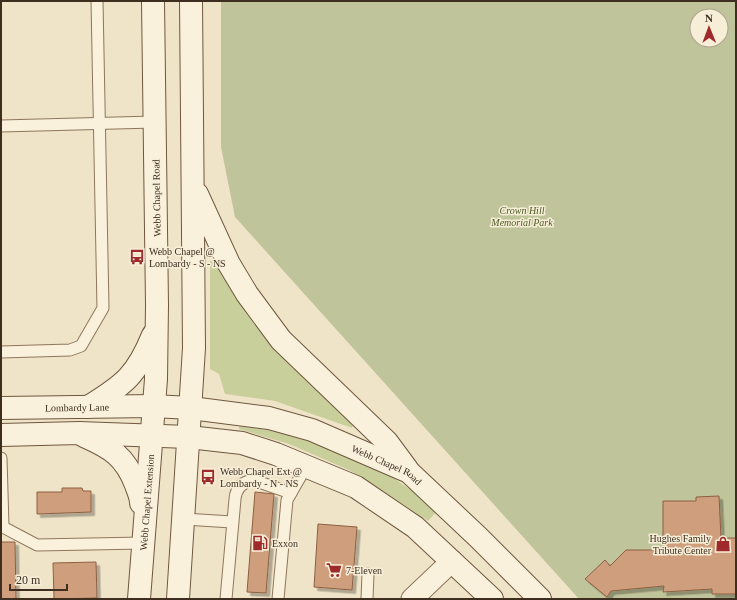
<svg xmlns="http://www.w3.org/2000/svg" width="737" height="600" viewBox="0 0 737 600" font-family="Georgia,serif">
  <style>
    .green { fill: #c9cf9b }
    .cemetery { fill: #bfc49a; fill-rule: evenodd }
    .building { fill: #cf9f7d; stroke: #8d5f41; filter: url(#shadow) }
    .lines { fill: none; stroke-linecap: round; stroke-linejoin: round }
    .lane-casing { stroke: #8d765c; stroke-width: 13 }
    .street-casing { stroke: #8d765c; stroke-width: 23 }
    .secondary-casing { stroke: #6f573f; stroke-width: 24 }
    .lane { stroke: #faf1dc; stroke-width: 11 }
    .street { stroke: #faf1dc; stroke-width: 21 }
    .secondary { stroke: #faf1dc; stroke-width: 22 }
    .labels { text-anchor: middle; stroke-width: 3; stroke-linejoin: round; paint-order: stroke }
    .street-label { font-size: 10px; fill: #3d2e20; stroke: #f7eed8 }
    .park-label { font-size: 10px; font-style: italic; fill: #4d5a26; stroke: #f7eed8 }
    .poi-label { font-size: 10px; fill: #3d2e20; stroke: #f7eed8; text-anchor: start }
  </style>
  <defs>
    <filter id="shadow"><feDropShadow dx="3.5" dy="3.5" stdDeviation="0" flood-color="#0004"/></filter>
  </defs>
  <rect width="100%" height="100%" fill="#f0e4c8"/>
  <g class="green">
    <path d="M210,261L219,262L246,313L353,423L352,428L275,401L225,394L219,374L210,369Z"/>
    <path d="M239,426L268,430L318,443L371,462L432,505L436,512L428,521L382,490L349,470L289,444L239,429Z"/>
  </g>
  <path class="cemetery" d="M221,1H736V599H579L235,217L221,147ZM697,16H721V40H697Z"/>
  <g class="building">
    <path d="M62,488H82L83,491H91V512L37,514V492H62Z"/>
    <path d="M255,492L274,494L266,593L247,592Z"/>
    <path d="M719,496L721,538H736V594H712V589L663,592L664,586L611,591L607,597L585,579L605,560L610,566L626,550H663V501H696V497Z"/>
    <path d="M318,524L357,527L352,590L314,587Z"/>
    <path d="M1,542H15L16,599H1Z"/>
    <path d="M96,562L97,598L54,599L53,563Z"/>
  </g>
  <g class="lines">
    <defs>
      <g id="lane">
        <path d="M1,126L154,122"/>
        <path d="M1,352L70,350L81,346L103,308L97,1"/>
        <path d="M1,458L3,526"/>
        <path d="M184,519L232,522"/>
        <path d="M1,526L37,545L143,543"/>
        <path d="M226,599L235,499C236,488 242,482 253,480L291,493"/>
        <path d="M278,599L287,500L307,465"/>
        <path d="M367,599L368,574"/>
      </g>
      <path id="street" d="M412,599L452,561"/>
      <g id="secondary">
        <path d="M197,194L229,264L247,294L281,340L387,442L407,469"/>
        <path d="M88,407C124,385 137,375 153,335"/>
        <path id="s1" d="M1,408L153,406L191,408L269,418L312,430L409,472L478,537L540,599"/>
        <path d="M1,435L79,433L189,437L242,443L276,454L356,487L415,527L492,599"/>
        <path d="M84,436C111,448 125,456 136,485C138,491 141,497 141,503"/>
        <path id="s2" d="M139,599L156,379L157,305L153,1"/>
        <path d="M178,599L194,348L191,1"/>
      </g>
    </defs>
    <use href="#lane" class="lane-casing"/>
    <use href="#street" class="street-casing"/>
    <use href="#secondary" class="secondary-casing"/>
    <use href="#lane" class="lane"/>
    <use href="#street" class="street"/>
    <use href="#secondary" class="secondary"/>
  </g>
  <defs>
    <symbol id="bus-bare" viewBox="-9 -9 18 18"><path d="M-5-6H5V4H4V6H2V4H-2V6H-4V4H-5ZM-3.5-4V0h7V-4ZM-3.5 1.2v1.5H-2V1.2ZM2 1.2v1.5H3.5V1.2Z" fill="#9e2a2b" stroke="#f7eed8" stroke-width="2.5" paint-order="stroke"/></symbol>
    <symbol id="fuel-bare" viewBox="-9 -9 18 18"><path d="M-5.5-6h7V0h2V4h1.3V-2.5L3-4.5l.8-.8L6-3V5H2.5V1h-1V6h-7ZM-4.2-4.7v3.2H.2V-4.7Z" fill="#9e2a2b" stroke="#f7eed8" stroke-width="2.5" paint-order="stroke"/></symbol>
    <symbol id="shop-bare" viewBox="-9 -9 18 18"><path d="M-5-2.5h2.3a2.7 3.5 0 0 1 5.4 0H5L5.5 6h-11ZM-1.5-2.5h3a1.5 2.3 0 0 0-3 0Z" fill="#9e2a2b" stroke="#f7eed8" stroke-width="2.5" paint-order="stroke"/></symbol>
    <symbol id="supermarket-bare" viewBox="-9 -9 18 18"><path d="M-6-5.5h2.5l.6 2H6L4.5 2H-2.5L-4.4-4H-6ZM-1.5 3.2a1.3 1.3 0 1 0 .1 0ZM3 3.2a1.3 1.3 0 1 0 .1 0Z" fill="#9e2a2b" stroke="#f7eed8" stroke-width="2.5" paint-order="stroke"/></symbol>
  </defs>
  <g fill-rule="evenodd">
    <use href="#bus-bare" x="126" y="246" width="22" height="22"/>
    <use href="#bus-bare" x="197" y="466" width="22" height="22"/>
    <use href="#fuel-bare" x="249" y="532" width="22" height="22"/>
    <use href="#shop-bare" x="712" y="533" width="22" height="22"/>
    <use href="#supermarket-bare" x="323" y="559" width="22" height="22"/>
  </g>
  <g class="labels">
    <g class="street-label">
      <text transform="translate(156 198) rotate(-91)" y="4">Webb Chapel Road</text>
      <text dy="4" stroke="none"><textPath href="#s1" startOffset="76">Lombardy Lane</textPath></text>
      <text dy="4" stroke="none"><textPath href="#s1" startOffset="396">Webb Chapel Road</textPath></text>
      <text dy="4" stroke="none"><textPath href="#s2" startOffset="97">Webb Chapel Extension</textPath></text>
    </g>
    <g class="park-label">
      <text x="522" y="214">Crown Hill<tspan x="522" dy="12">Memorial Park</tspan></text>
    </g>
    <g class="poi-label">
      <text x="149" y="255">Webb Chapel @<tspan x="149" dy="12">Lombardy - S - NS</tspan></text>
      <text x="220" y="475">Webb Chapel Ext @<tspan x="220" dy="12">Lombardy - N - NS</tspan></text>
      <text x="711" y="542" text-anchor="end">Hughes Family<tspan x="711" dy="12">Tribute Center</tspan></text>
      <text x="272" y="547">Exxon</text>
      <text x="346" y="574">7-Eleven</text>
    </g>
  </g>
  <rect width="737" height="600" fill="none" stroke="#3d2e20" stroke-width="4"/>
  <g transform="translate(709 28) rotate(359)"><circle r="19" fill="#f7eed8" stroke="#ada18e"/>
  <path d="M0-3L7 15L0 10L-7 15Z" fill="#9e2a2b"/>
  <text y="-6" font-size="11" font-weight="bold" text-anchor="middle" fill="#3d2e20">N</text>
  </g>
  <path d="M10 584v6h57v-6" fill="none" stroke="#3d2e20" stroke-width="2"/>
  <text x="16" y="584" font-size="12" fill="#3d2e20" stroke="#f7eed8" stroke-width="3" paint-order="stroke">20 m</text>
</svg>
